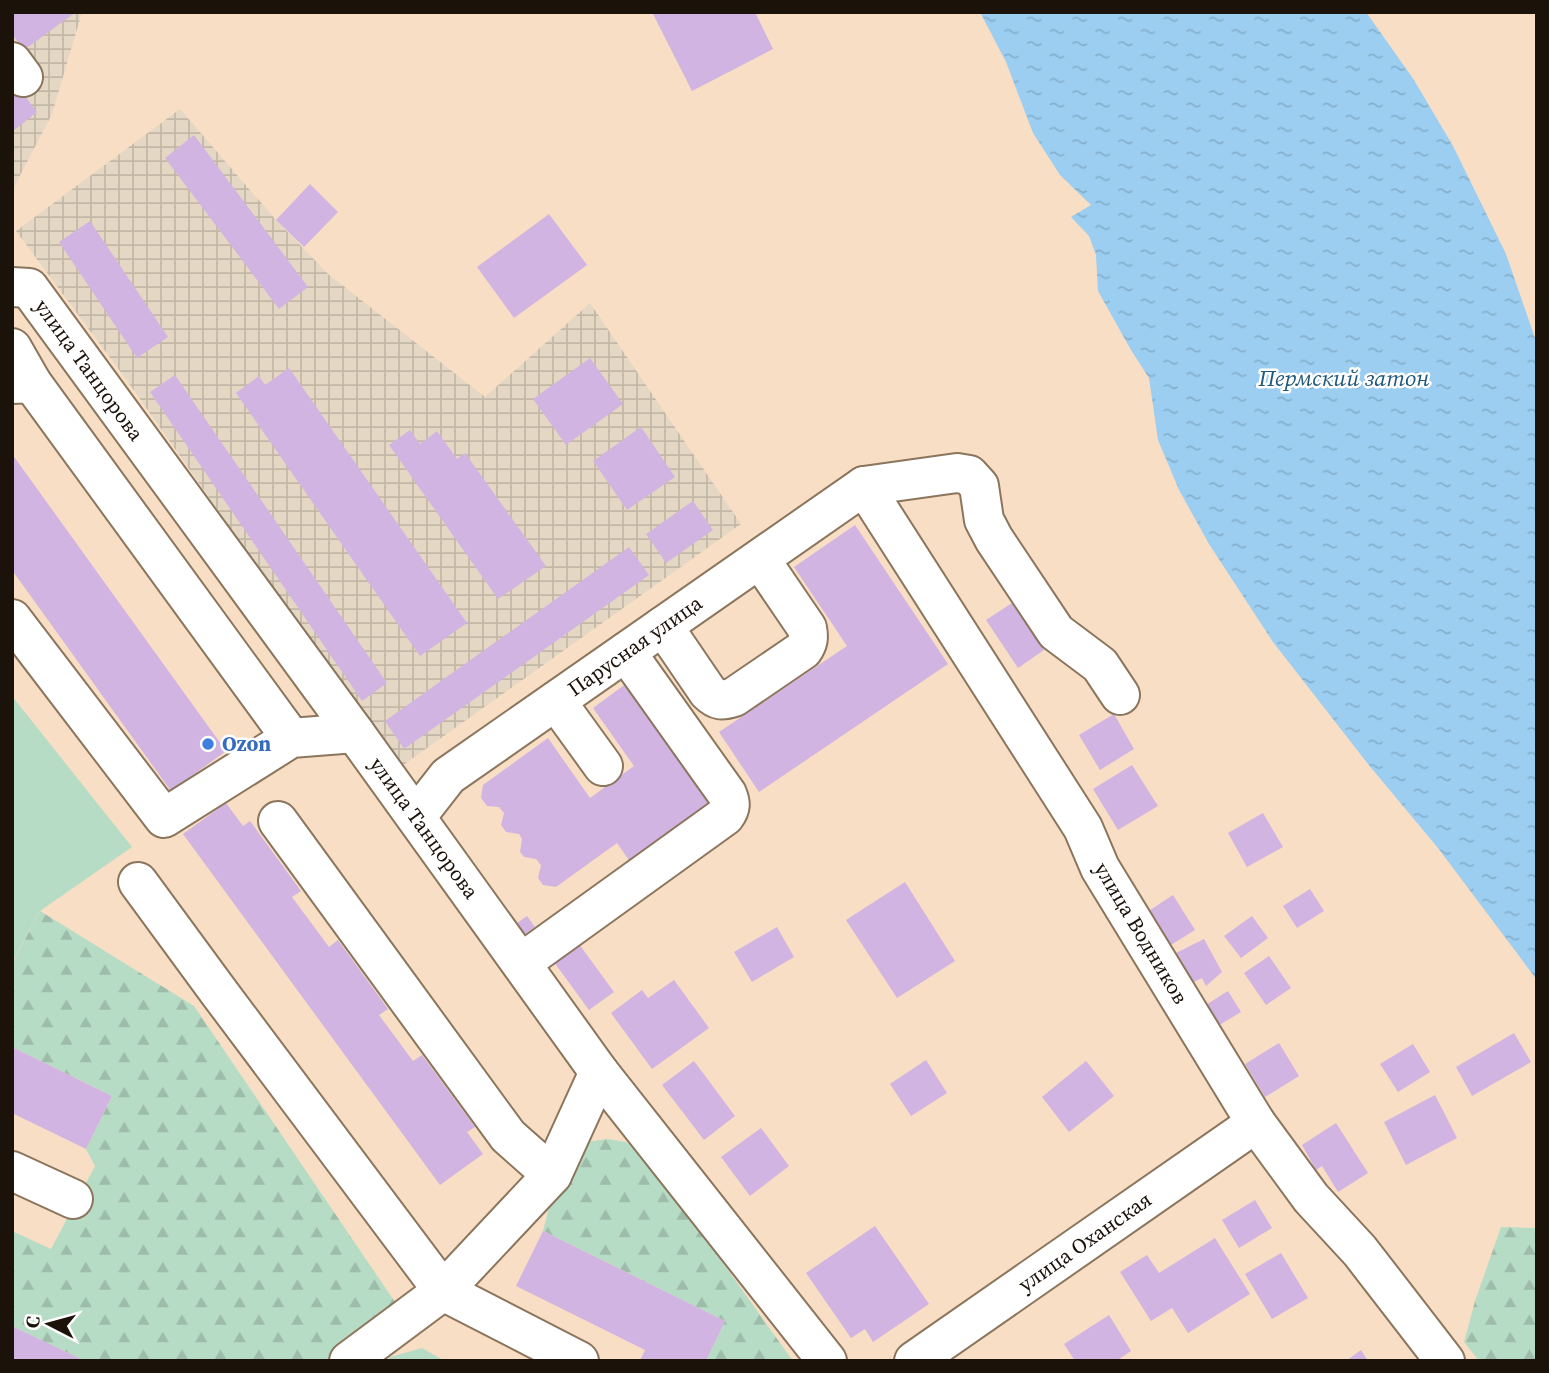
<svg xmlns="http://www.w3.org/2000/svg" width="1549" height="1373" viewBox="0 0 1549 1373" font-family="'Source Serif 4',serif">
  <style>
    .industrial { fill: url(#industrial-grid) }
    .green { fill: #b7dcc6 }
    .forest { fill: url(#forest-firs) }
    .water { fill: url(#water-ripples) }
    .building { fill: #d1b4e2 }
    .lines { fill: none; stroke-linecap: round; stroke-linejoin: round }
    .minor-casing { stroke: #8b755d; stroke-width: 42 }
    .minor { stroke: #fff; stroke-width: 38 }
    .shop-dot { fill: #3f7fe0; stroke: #fff; stroke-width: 2.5 }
    .labels { text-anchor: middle; stroke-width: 5; stroke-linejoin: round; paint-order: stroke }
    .street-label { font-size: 21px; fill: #1b1209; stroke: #fff }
    .shop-label { font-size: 21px; font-weight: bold; fill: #366cbe; stroke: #fff; text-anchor: start }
    .water-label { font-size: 23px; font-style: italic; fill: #1f587b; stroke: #fff }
  </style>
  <defs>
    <pattern id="industrial-grid" width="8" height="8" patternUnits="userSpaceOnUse" patternTransform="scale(1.75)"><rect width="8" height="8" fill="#e4d8c4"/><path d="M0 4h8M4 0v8" fill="none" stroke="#c3b8a7"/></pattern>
    <pattern id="forest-firs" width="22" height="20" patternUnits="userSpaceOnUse" patternTransform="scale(1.75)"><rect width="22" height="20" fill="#b7dcc6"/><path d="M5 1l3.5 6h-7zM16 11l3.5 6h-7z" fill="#9dbca9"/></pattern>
    <pattern id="water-ripples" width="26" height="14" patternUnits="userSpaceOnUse" patternTransform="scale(1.75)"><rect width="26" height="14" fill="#9bcef1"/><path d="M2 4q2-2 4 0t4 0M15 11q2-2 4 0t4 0" fill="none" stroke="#85b0cd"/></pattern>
  </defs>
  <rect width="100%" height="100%" fill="#f8dec4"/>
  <g class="industrial">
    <path d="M12,12H82L52,114L12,191Z"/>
    <path d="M180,109L276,220L328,274L485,397L590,303L741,524L399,768L128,382L16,231Z"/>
  </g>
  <g class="green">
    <path d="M12,696L132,847L40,911L12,963Z"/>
    <path d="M422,1348L445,1361H387L390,1357Z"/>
  </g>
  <g class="forest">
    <path d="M40,911L194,1006L395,1302L339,1361H85L12,1326V1231L51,1249L95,1166L86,1149L112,1096L12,1047V964Z"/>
    <path d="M607,1139L626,1142L645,1154L793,1361H706L725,1321L543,1231L557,1177L587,1142Z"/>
    <path d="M1501,1227L1537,1228V1361H1479L1464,1342L1475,1301Z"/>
  </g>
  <path class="water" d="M980,12H1366L1414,80L1453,146L1506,254L1537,344V980L1438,848L1368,764L1273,642L1209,544L1179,490L1158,440L1149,378L1131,350L1098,291L1096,255L1089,236L1071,217L1091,205L1060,175L1033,133L1006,62Z"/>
  <g class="building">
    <path d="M12,12H76L24,50L12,34Z"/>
    <path d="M652,12H755L773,49L692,91Z"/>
    <path d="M12,79L37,112L12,132Z"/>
    <path d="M194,135L308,287L279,309L165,158Z"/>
    <path d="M310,184L338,212L304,247L276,220Z"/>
    <path d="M549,214L587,265L514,318L477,267Z"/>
    <path d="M90,221L168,337L137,358L59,242Z"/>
    <path d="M590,358L623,404L566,445L533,399Z"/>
    <path d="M289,368L467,623L420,656L236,393L259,376L265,385Z"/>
    <path d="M175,375L387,683L362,701L150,392Z"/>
    <path d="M641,427L675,477L627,510L593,461Z"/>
    <path d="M410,430L420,444L437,431L457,459L465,453L546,566L498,599L389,445Z"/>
    <path d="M12,454L226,751L171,791L12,570Z"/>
    <path d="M693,501L713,530L666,563L646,534Z"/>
    <path d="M855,525L948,664L759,792L719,732L847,646L794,567Z"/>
    <path d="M629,547L649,575L404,749L385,721Z"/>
    <path d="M1012,603L1044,650L1018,668L986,620Z"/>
    <path d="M631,680L721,806L635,869L617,843L556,887L543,885L538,878L541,865L536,859L524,857L520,852L522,839L519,834L506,832L501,825L504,813L499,807L487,806L481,798L483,785L548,738L590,798L634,766L593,708Z"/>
    <path d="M1114,714L1134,749L1100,770L1079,735Z"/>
    <path d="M1132,765L1158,806L1118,830L1093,789Z"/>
    <path d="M226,803L243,826L250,821L301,891L292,897L329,947L338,940L388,1009L379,1015L413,1061L422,1055L475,1127L467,1132L483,1154L440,1185L183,834Z"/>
    <path d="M1263,813L1283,847L1247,867L1228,833Z"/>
    <path d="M905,882L955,961L897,998L846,920Z"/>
    <path d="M1310,889L1324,911L1297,928L1283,906Z"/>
    <path d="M1173,895L1195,930L1166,948L1144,914Z"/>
    <path d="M527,916L535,927L525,934L517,923Z"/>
    <path d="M1252,916L1268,938L1241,958L1224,936Z"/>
    <path d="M777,927L794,957L752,982L734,952Z"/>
    <path d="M1204,939L1222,972L1206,986L1202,978L1188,985L1172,955Z"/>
    <path d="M576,940L614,992L589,1010L551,958Z"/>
    <path d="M1269,956L1291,988L1266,1005L1244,973Z"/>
    <path d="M674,980L709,1028L652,1069L611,1013L642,990L648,998Z"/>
    <path d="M1228,991L1241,1012L1211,1030L1198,1010Z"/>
    <path d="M1514,1033L1531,1062L1472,1096L1456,1067Z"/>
    <path d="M1279,1043L1299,1076L1265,1097L1245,1064Z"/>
    <path d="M1413,1044L1430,1072L1398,1092L1380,1064Z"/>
    <path d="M12,1047L112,1096L86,1149L12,1113Z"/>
    <path d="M926,1060L947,1093L911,1116L890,1084Z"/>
    <path d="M694,1061L735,1116L704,1140L662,1085Z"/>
    <path d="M1086,1061L1114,1096L1069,1132L1042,1097Z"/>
    <path d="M1435,1095L1457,1138L1406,1165L1384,1122Z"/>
    <path d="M1336,1123L1368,1173L1338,1192L1322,1166L1316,1170L1302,1145Z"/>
    <path d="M761,1128L789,1166L750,1196L721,1157Z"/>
    <path d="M1255,1200L1272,1228L1239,1248L1222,1220Z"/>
    <path d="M875,1226L929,1304L873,1342L865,1329L851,1338L806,1273Z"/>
    <path d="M543,1231L725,1321L706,1361H640L645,1350L516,1286Z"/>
    <path d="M1215,1238L1250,1294L1188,1333L1172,1308L1151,1321L1120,1272L1147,1255L1159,1273Z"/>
    <path d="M1281,1253L1308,1298L1272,1319L1245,1274Z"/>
    <path d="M1109,1315L1131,1351L1116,1361H1075L1064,1344Z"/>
    <path d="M12,1326L85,1361H12Z"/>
    <path d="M1361,1350L1368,1361H1346Z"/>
  </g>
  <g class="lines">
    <defs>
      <g id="minor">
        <path d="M12,62L23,77"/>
        <path d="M12,287L29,288L355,733L599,1072L827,1361"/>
        <path d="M12,348L32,383"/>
        <path d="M12,384L32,383L291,738"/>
        <path d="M864,486L1083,828L1100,868L1256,1123L1311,1198L1360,1251L1445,1361"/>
        <path d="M12,619L164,818L291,738L355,733"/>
        <path d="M663,626L708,692C717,701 722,701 734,697L803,650C808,643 809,638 807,628L760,559"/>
        <path d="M556,701L603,766"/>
        <path d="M416,817L448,776L864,486L957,473L969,475L979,486L984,520L994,539L1056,632L1100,665L1120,695"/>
        <path d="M278,821L508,1136L552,1175"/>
        <path d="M138,882L218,991L443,1291L349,1361"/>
        <path d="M521,963L725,816C731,808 731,803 727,794L626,652"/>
        <path d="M12,1171L73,1199"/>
        <path d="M579,1361L443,1291L552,1175L599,1072"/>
        <path d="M914,1361L1256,1123"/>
      </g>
    </defs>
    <use href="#minor" class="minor-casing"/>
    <use href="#minor" class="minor"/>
  </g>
  <circle class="shop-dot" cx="208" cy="744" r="7"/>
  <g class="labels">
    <g class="street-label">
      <text transform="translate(89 370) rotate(54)" y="7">улица Танцорова</text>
      <text transform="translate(635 646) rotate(-35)" y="7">Парусная улица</text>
      <text transform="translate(424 828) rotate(54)" y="7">улица Танцорова</text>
      <text transform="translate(1141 933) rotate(59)" y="7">улица Водников</text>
      <text transform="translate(1085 1242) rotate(-35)" y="7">улица Оханская</text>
    </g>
    <g class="shop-label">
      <text x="222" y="751">Ozon</text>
    </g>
    <g class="water-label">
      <text x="1344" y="386">Пермский затон</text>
    </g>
  </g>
  <rect width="1549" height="1373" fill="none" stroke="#1b1209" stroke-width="28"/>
  <g transform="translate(49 1324) rotate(276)" stroke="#ffffff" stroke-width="5" paint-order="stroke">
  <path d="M0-5L12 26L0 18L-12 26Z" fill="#1b1209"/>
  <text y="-10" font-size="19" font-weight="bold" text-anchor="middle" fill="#1b1209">С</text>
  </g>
</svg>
